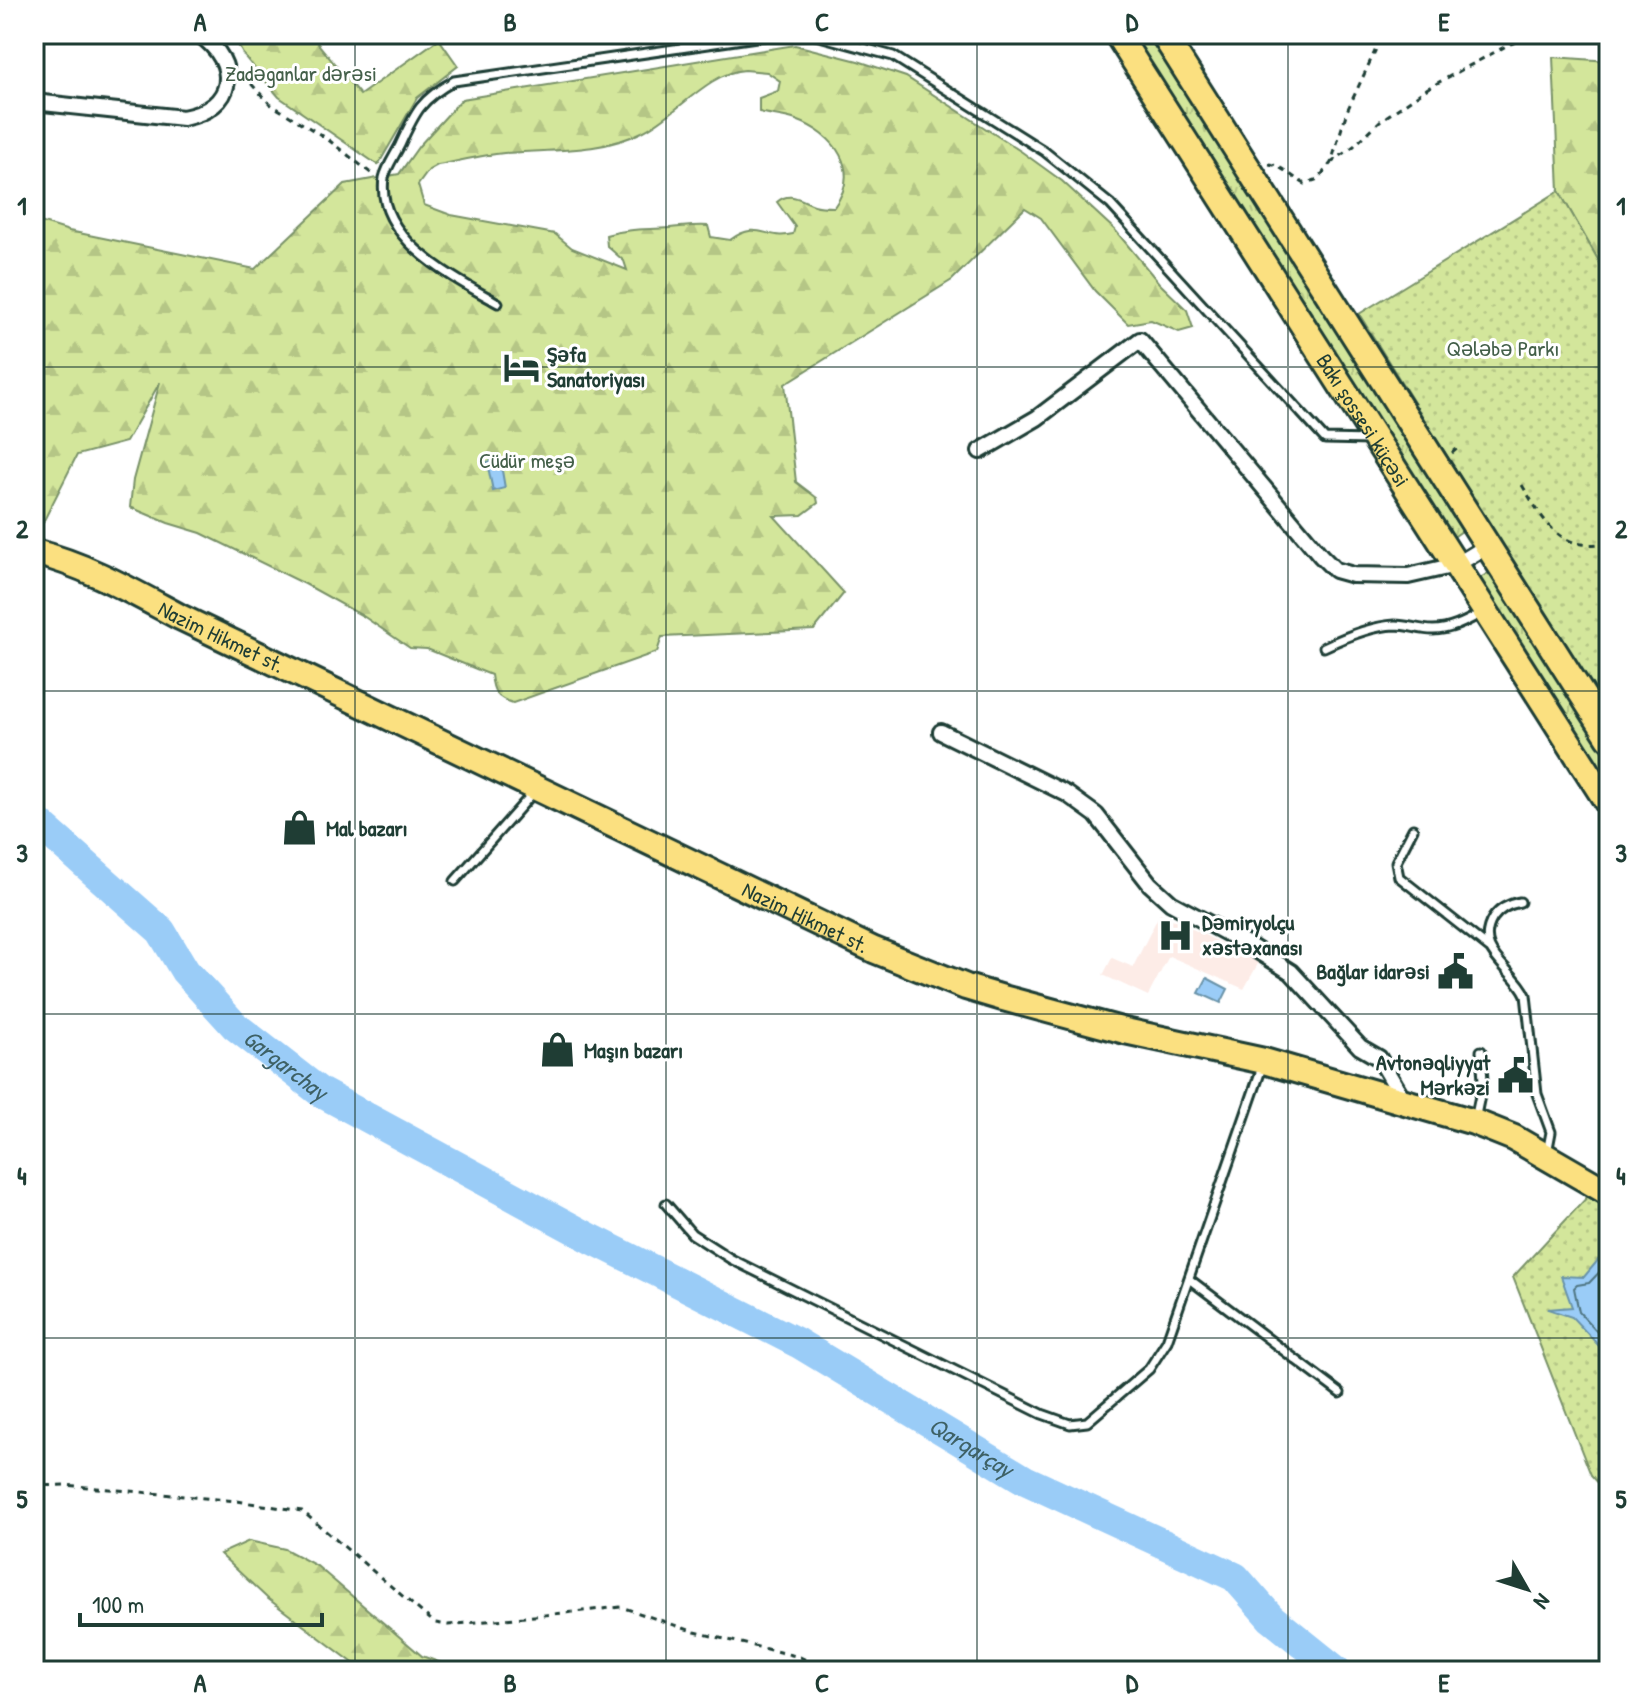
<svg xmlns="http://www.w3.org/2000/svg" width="1643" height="1705" viewBox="0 0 1643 1705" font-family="'Patrick Hand',sans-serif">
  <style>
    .built { fill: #fdece7 }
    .grass { fill: url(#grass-tufts); stroke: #799268; stroke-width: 2 }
    .forest { fill: url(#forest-firs); stroke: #799268; stroke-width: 2; fill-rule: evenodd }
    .park { fill: url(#park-dots); stroke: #799268; stroke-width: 2 }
    .water { fill: #9accf7; stroke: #6993a9; stroke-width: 2 }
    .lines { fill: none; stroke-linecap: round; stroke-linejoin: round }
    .shore { stroke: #507682; stroke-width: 2 }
    .river { stroke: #9accf7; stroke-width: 30 }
    .lane-casing { stroke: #1f3d34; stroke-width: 13 }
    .street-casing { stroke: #1f3d34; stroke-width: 20 }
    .primary-casing { stroke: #1f3d34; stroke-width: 30 }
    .path { stroke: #1f3d34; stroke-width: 3; stroke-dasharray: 6 6; stroke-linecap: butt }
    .lane { stroke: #fff; stroke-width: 7 }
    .street { stroke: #fff; stroke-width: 14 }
    .primary { stroke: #fbe080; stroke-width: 24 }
    .grid { fill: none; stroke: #1f3d34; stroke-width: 2; stroke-opacity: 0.55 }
    .labels { text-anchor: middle; stroke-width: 6; stroke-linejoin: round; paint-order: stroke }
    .park-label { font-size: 22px; fill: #435f49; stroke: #fff }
    .poi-label { font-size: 22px; font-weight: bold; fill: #1f3d34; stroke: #fff; text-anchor: start }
    .street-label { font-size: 22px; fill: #1f3d34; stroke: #fff }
    .water-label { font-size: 24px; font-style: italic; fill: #3e6165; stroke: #fff }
    .neatline { fill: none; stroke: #1f3d34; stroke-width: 3 }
    .grid-label { font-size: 26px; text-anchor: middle; font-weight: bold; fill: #1f3d34 }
  </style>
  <defs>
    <pattern id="grass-tufts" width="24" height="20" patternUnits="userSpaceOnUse" patternTransform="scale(2)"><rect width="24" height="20" fill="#d3e69b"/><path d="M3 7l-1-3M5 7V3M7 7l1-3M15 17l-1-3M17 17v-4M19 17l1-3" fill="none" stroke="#b5c686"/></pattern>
    <pattern id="forest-firs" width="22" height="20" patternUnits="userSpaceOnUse" patternTransform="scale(2)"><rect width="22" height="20" fill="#d3e69b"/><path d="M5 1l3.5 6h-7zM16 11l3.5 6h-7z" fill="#b5c686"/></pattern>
    <pattern id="park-dots" width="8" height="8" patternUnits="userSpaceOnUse" patternTransform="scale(2)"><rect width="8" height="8" fill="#d3e69b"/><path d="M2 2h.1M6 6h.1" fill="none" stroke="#b5c686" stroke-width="1.8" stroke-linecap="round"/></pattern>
  </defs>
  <rect width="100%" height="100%" fill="#fff"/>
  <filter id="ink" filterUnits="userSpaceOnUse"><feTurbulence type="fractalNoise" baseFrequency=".0125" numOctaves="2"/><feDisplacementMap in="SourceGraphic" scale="16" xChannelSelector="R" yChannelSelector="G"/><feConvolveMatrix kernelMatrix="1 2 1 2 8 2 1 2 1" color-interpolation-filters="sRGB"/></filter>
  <g filter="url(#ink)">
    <path class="built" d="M1160,913L1259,962L1244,989L1169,956L1148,996L1103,975L1112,958L1133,967Z"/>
    <g class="grass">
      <path d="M1129,34H1148L1462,531L1449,540Z"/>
      <path d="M1490,572L1609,761L1598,770L1478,579Z"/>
    </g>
    <g class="forest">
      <path d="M232,34H310L360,95L439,39L458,66L417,98L378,165L279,97L244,56Z"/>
      <path d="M795,45L858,61L906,77L1022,152L1062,181L1115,230L1159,283L1187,310L1193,328L1179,332L1151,320L1128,324L1095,291L1041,218L1025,208L952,280L785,384L796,482L817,498L818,503L802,515L774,516L844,593L814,630L662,637L657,652L513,703C496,698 493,692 491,675L427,649L410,648L363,616L305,584L201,533L168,523L130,507L133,480L160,382L126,442L77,455L34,540V220L69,231L255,269L345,184L399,174L419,146L462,99ZM745,70L767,72L780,81L778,91L759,98V112C771,115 785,116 796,120C835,134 862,170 834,207C827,207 820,207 814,205C800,200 790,191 777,202L795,227L793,234C765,241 759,219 730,240L711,237L708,226C695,225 683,227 670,228C646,230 630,228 606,235L607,246L624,261L627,270L572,248L555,234L451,215L424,205L418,185L429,170L438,165C460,161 482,155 504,153C551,149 599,154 642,132C676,116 708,72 745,70Z"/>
      <path d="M1553,57L1609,61V279L1559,191Z"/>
      <path d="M249,1541L285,1549L317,1566L422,1656L463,1671H364L267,1598L220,1554Z"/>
    </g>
    <g class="park">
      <path d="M1559,191L1609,279V717L1359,314Z"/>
      <path d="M1590,1194L1609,1205V1495L1591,1475L1513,1277Z"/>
    </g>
    <g class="water">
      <path d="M500,459L505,488L493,491L487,462Z"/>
      <path d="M1207,978L1228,989L1221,1003L1199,993Z"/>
      <path d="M1604,1253L1609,1256V1338L1600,1347L1572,1317L1548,1309L1572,1307L1561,1276L1584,1277Z"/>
    </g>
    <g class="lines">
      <path class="shore" d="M1609,1262L1589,1283L1577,1285L1574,1288L1579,1312L1598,1333H1609"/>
      <path class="river" id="s1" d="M34,819L161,931L185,971L235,1026L320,1092L592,1239L798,1343L1025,1480L1235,1577L1271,1618L1337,1671"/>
      <defs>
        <g id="lane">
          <path d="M812,34L893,56L1044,151L1110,204L1325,439L1370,440"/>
          <path d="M498,303C456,279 375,239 384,178C386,168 395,155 400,145C415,112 421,99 454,81L777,34"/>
          <path d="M1324,647C1345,637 1372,626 1395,625C1408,625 1420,630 1433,630C1450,630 1465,622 1480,614"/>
          <path d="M1413,829L1396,862L1399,877L1489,948"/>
          <path d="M455,881L533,793"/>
          <path d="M1520,902C1509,904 1500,908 1493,918C1472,952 1515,969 1526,995L1537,1094L1551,1132L1547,1153"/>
          <path d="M1475,1120L1483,1081L1481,1051"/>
          <path d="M666,1204L692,1234L731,1259L1042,1414L1070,1424L1087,1422L1149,1369L1167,1341L1262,1067"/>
          <path d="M1189,1279L1340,1393"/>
        </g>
        <g id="street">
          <path d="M34,102L183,118C236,108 241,64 199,34"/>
          <path d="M980,451L1037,418L1140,340L1321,556L1335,570L1353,575L1408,576L1456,565L1487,546"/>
          <path d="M941,732L1067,794L1096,815L1150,884L1171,903L1245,943L1291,972L1360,1047L1379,1058L1405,1102"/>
        </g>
        <g id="primary">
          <path id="s2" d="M1117,34L1609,805"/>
          <path d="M1163,34L1609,737"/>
          <path id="s3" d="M34,552C87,565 133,592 180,617L874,950L966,987L1003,998L1125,1031L1264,1061L1474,1122L1514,1138L1609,1193"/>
        </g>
      </defs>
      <use href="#lane" class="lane-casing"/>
      <use href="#street" class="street-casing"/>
      <use href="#primary" class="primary-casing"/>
      <g class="path">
        <path d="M243,75L270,104L326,138L372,174"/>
        <path d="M1331,163L1354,146L1380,121L1428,88L1508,45L1536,34"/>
        <path d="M1269,164C1281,165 1293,178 1305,184L1318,179L1331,163L1347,111L1383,34"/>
        <path d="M1452,453L1458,448"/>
        <path d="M1522,485C1544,521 1560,554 1609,542"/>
        <path d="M34,1486L65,1485L237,1501L302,1511L425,1615L435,1623L448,1625L621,1607L695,1632L800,1657L828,1671"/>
      </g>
      <use href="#lane" class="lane"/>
      <use href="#street" class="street"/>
      <use href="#primary" class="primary"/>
    </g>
  </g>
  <path class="grid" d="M355,34V1671M666,34V1671M977,34V1671M1288,34V1671M34,367H1609M34,691H1609M34,1014H1609M34,1338H1609"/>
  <defs>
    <symbol id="hotel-bare" viewBox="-9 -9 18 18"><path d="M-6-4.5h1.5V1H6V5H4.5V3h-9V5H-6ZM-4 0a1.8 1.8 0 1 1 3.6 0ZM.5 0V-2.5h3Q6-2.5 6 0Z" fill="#1f3d34" stroke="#fff" stroke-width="2.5" paint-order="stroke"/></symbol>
    <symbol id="shop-bare" viewBox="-9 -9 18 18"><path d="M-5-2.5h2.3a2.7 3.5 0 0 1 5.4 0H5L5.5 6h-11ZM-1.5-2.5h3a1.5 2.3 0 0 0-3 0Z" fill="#1f3d34" stroke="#fff" stroke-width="2.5" paint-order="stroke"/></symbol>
    <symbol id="hospital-bare" viewBox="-9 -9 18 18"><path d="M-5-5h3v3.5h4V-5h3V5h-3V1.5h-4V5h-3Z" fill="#1f3d34" stroke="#fff" stroke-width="2.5" paint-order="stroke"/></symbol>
    <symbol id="civic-bare" viewBox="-9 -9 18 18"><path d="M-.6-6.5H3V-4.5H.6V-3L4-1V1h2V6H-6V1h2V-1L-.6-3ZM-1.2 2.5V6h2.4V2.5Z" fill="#1f3d34" stroke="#fff" stroke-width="2.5" paint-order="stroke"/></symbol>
  </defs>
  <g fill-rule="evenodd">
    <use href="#hotel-bare" x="496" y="342" width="51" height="51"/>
    <use href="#shop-bare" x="274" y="802" width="51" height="51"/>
    <use href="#hospital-bare" x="1150" y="910" width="51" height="51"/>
    <use href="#civic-bare" x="1430" y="946" width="51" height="51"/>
    <use href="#shop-bare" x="532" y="1024" width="51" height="51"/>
    <use href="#civic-bare" x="1490" y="1050" width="51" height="51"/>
  </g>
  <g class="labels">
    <g class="park-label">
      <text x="301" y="81">Zadəganlar dərəsi</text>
      <text x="1503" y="356">Qələbə Parkı</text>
      <text x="527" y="468">Cüdür meşə</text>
    </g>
    <g class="poi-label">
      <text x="547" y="362">Şəfa<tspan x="547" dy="25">Sanatoriyası</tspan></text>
      <text x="326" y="836">Mal bazarı</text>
      <text x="1202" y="930">Dəmiryolçu<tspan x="1202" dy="25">xəstəxanası</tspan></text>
      <text x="1430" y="979" text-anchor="end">Bağlar idarəsi</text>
      <text x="584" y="1058">Maşın bazarı</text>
      <text x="1490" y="1070" text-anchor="end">Avtonəqliyyat<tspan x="1490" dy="25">Mərkəzi</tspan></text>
    </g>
    <g class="street-label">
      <text dy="8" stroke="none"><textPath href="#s2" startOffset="458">Bakı şossesi küçəsi</textPath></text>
      <text dy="8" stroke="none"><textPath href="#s3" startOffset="206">Nazim Hikmet st.</textPath></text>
      <text dy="8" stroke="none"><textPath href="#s3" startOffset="854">Nazim Hikmet st.</textPath></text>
    </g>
    <g class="water-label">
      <text dy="8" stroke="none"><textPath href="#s1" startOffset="354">Gargarchay</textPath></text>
      <text dy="8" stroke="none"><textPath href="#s1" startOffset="1140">Qarqarçay</textPath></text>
    </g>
  </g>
  <rect width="1643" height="1705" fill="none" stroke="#fff" stroke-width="88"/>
  <g transform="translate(1527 1589) rotate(129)" stroke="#ffffff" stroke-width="6" paint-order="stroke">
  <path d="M0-6L14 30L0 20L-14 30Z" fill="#1f3d34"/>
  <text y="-12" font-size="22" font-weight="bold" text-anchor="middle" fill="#1f3d34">N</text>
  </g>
  <path d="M80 1613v12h242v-12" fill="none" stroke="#1f3d34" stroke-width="4"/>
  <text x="92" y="1613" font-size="24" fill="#1f3d34" stroke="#ffffff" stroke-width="6" paint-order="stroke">100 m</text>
  <rect x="44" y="44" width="1555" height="1617" class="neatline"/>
  <g class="grid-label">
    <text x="200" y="31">A</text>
    <text x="510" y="31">B</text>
    <text x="822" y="31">C</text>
    <text x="1132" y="31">D</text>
    <text x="1444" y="31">E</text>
    <text x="22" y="215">1</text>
    <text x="1621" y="215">1</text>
    <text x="22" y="538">2</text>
    <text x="1621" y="538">2</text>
    <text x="22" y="862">3</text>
    <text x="1621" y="862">3</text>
    <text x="22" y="1185">4</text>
    <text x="1621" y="1185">4</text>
    <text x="22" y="1508">5</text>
    <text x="1621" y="1508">5</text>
    <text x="200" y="1692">A</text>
    <text x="510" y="1692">B</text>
    <text x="822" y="1692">C</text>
    <text x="1132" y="1692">D</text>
    <text x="1444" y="1692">E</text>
  </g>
</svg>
